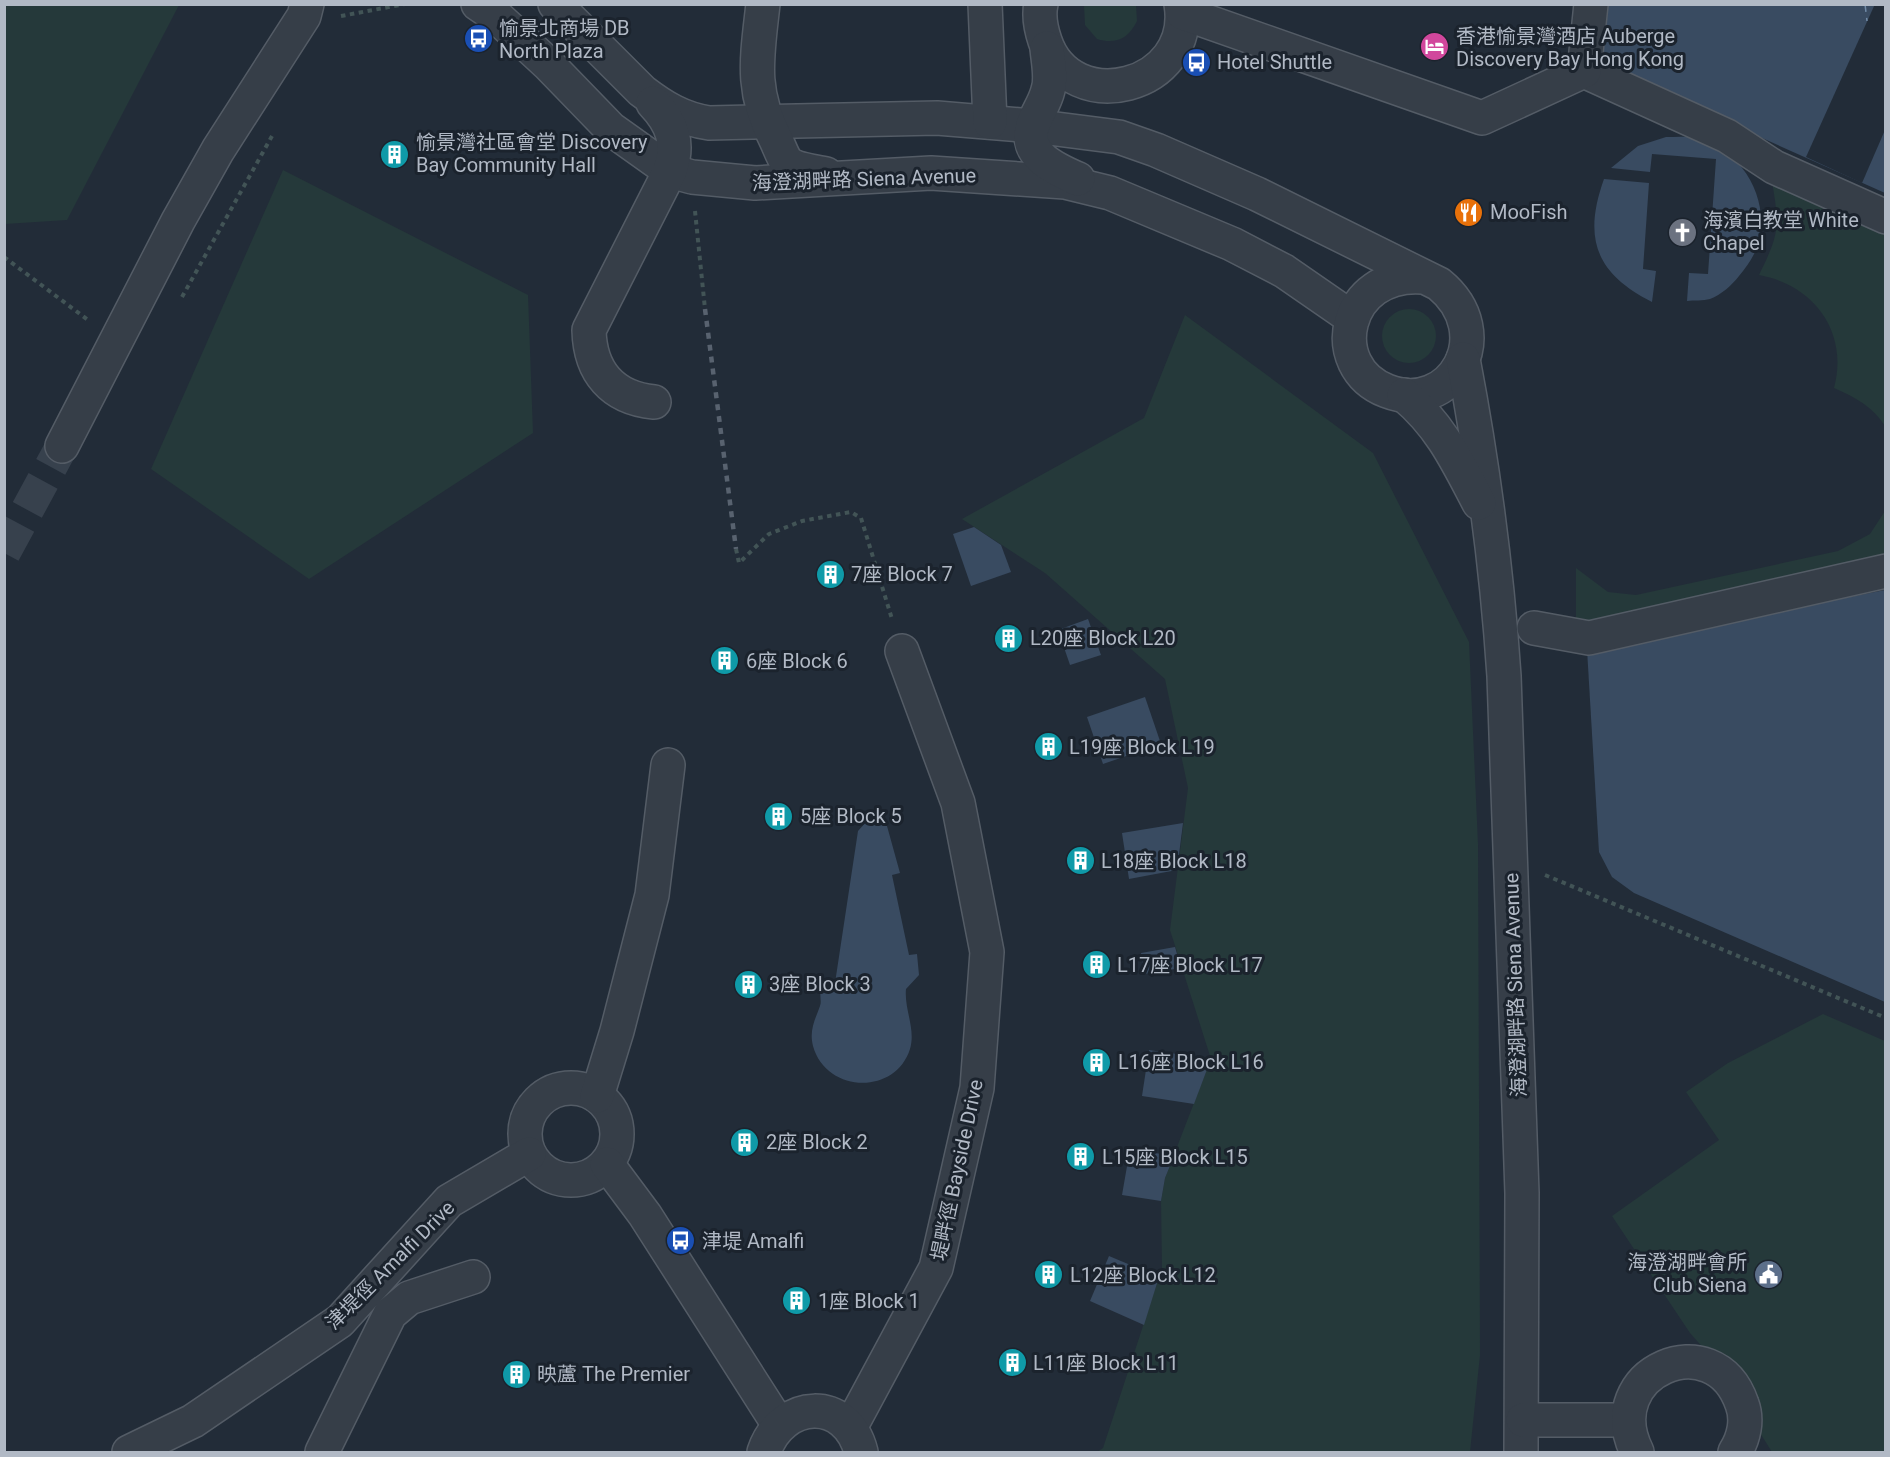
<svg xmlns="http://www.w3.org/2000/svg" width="1890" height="1457" viewBox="0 0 1890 1457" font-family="Roboto,'Noto Sans TC',sans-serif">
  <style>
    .green { fill: #25393a }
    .water { fill: #394b61 }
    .pier { fill: #222c38 }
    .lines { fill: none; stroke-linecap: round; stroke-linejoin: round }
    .ferry { stroke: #728ba7; stroke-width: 1.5; stroke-dasharray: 8 6; stroke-linecap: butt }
    .minor-tunnel { stroke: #37414d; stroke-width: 33; stroke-dasharray: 33 16; stroke-linecap: butt }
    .minor-casing { stroke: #545c66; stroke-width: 36 }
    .path { stroke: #425456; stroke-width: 4; stroke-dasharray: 4.5 4.5; stroke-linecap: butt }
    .minor { stroke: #363e48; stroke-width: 33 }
    .rail { stroke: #58626f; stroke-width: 4.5; stroke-dasharray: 6 6; stroke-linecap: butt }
    .labels { text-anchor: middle; stroke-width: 6; stroke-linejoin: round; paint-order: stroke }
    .poi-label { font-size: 20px; fill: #b1b9c5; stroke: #1b232d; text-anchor: start }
    .street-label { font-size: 20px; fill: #b1b9c5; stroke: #1b232d }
  </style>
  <rect width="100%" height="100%" fill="#222c38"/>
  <g class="green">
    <path d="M5,4L179,5L67,220L5,224Z"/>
    <path d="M1084,5H1136L1137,21C1129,38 1116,45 1097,39L1085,25Z"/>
    <path d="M283,170L528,295L533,433L309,579L151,469Z"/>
    <path d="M1772,182L1885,234V426C1873,407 1855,397 1834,388C1849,332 1814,285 1759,275C1779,234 1780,228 1772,182Z"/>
    <circle cx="1409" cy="336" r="27"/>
    <path d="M1185,315L1373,453L1469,642L1478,844L1480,1355L1470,1452H1097L1103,1448L1162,1268L1161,1201L1165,1178L1211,1059L1170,930L1188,788L1165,679L1045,573L962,519L1144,418Z"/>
    <path d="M1885,511V559L1583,628L1576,623V568L1608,592L1636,595L1838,551L1870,534Z"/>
    <path d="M1823,1014L1885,1041V1452H1772L1713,1359L1690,1333L1612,1216L1719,1140L1686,1092L1728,1063Z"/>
  </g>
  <g class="water">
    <path d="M1607,5H1885V193L1601,66Z"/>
    <path d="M1666,137C1675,137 1685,136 1694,138C1739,146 1770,196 1759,240C1756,254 1748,265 1739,276C1732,285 1721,295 1710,299C1703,301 1694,300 1687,301L1689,273L1708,274L1716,159L1652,154L1650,172L1611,168L1638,146Z"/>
    <path d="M1604,179L1649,183L1643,269L1656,271L1652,302C1595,273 1583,238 1604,179Z"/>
    <path d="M974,527L1001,545L1011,572L971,586L953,534Z"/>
    <path d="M1885,590V1002L1634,893L1612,877L1599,852L1587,649Z"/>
    <path d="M1088,619L1101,655L1070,665L1058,630Z"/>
    <path d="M1145,697L1161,744L1103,764L1087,717Z"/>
    <path d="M874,820L887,826L900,873L892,875L909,955L917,954L919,975L906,989C904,1009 916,1029 910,1049C895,1096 826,1093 813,1046C809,1030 815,1020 820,1006C822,1001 819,995 821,988L827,984L835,983L858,831L867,821Z"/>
    <path d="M1183,823L1177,870L1129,879L1122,833Z"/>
    <path d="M1175,947L1181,968L1144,974L1141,953Z"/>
    <path d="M1149,1050L1211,1059L1194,1104L1142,1096Z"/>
    <path d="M1130,1149L1174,1156L1165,1178L1161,1201L1122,1195Z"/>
    <path d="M1109,1256L1159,1277L1144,1325L1090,1301Z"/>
  </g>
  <path class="pier" d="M1875,4L1885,5V130L1862,183L1806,157Z"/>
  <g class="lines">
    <path class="ferry" d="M1865,4L1867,21"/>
    <path class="minor-tunnel" d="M4,553L62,446"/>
    <defs>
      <g id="minor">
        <path d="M478,4L497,17L548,64L611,129L670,171L692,177L755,183L931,173L1065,182L1110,193L1232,244L1284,271L1352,318"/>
        <path d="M555,4L642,91C663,107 682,119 709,123L937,118L1033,126L1119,137L1156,150L1257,194L1439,284C1500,334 1451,416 1387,391C1324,367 1343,271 1423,277"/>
        <path d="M763,4C757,58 750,90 776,140C779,146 782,155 786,161C794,170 814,171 826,174"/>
        <path d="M985,4L990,122"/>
        <path d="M1041,4C1038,17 1041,29 1045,41C1071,119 1195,88 1181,4"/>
        <path d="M1591,4L1584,71L1727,136L1774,167L1886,217"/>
        <path d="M1183,13L1482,118L1584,71"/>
        <path d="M1047,48C1048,61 1052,78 1048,90C1045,103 1037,113 1033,125C1023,155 1055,169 1078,179"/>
        <path d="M653,103C673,124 679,143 670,171L589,330C590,372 612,398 654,402"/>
        <path d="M1463,359C1483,464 1497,570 1504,676L1522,1193L1521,1452"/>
        <path d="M1404,395C1441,426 1457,461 1479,503"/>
        <path d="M62,446L178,221L218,150L304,16L307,4"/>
        <path d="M1534,628L1589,638L1886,571"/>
        <circle cx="571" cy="1134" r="46"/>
        <path d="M597,1096L617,1031L652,895L668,765"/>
        <path d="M607,1164L645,1215L779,1425"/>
        <path d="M1523,1420H1627"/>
        <path d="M850,1428L936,1268L977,1088L987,952L958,803L902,651"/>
        <path d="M129,1452L193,1421L340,1321L449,1201L529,1154"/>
        <path d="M322,1452L390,1314L409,1298L473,1277"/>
        <path d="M764,1452C782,1399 847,1396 861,1452"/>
        <path d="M1637,1452C1597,1372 1714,1322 1742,1404C1748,1420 1744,1438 1735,1452"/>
      </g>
    </defs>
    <use href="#minor" class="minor-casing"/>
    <g class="path">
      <path d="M341,16L405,4"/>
      <path d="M695,211L705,309"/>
      <path d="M4,257L88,320"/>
      <path d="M182,297L272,136"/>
      <path d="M736,549L739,563L769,534L802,521L851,512L861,518L892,619"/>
      <path d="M1545,875L1886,1018"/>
    </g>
    <use href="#minor" class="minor"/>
    <path class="rail" d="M705,309L736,549"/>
  </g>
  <defs>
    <symbol id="bus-disc" viewBox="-11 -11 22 22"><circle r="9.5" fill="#1a4fb4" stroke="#1b232d"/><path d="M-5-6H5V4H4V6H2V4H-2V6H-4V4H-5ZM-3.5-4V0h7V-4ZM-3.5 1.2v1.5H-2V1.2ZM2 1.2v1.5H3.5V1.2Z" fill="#fff"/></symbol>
    <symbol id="hotel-disc" viewBox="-11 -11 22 22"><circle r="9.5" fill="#d1479c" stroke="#1b232d"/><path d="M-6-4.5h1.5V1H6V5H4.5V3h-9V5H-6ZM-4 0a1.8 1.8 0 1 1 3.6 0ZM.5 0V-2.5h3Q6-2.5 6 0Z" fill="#fff"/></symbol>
    <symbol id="building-disc" viewBox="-11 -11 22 22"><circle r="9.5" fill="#0f9aa8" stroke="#1b232d"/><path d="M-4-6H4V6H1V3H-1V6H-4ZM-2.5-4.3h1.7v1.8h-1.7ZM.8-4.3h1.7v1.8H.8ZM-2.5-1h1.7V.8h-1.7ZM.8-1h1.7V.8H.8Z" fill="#fff"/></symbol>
    <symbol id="restaurant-disc" viewBox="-11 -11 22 22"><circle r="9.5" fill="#e8710a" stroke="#1b232d"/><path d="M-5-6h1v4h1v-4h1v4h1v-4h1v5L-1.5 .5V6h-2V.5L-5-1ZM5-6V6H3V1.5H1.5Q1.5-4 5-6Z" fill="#fff"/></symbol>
    <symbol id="church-disc" viewBox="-11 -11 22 22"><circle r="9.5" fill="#6b7280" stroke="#1b232d"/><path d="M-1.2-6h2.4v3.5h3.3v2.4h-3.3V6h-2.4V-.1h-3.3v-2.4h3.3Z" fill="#fff"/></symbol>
    <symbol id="civic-disc" viewBox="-11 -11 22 22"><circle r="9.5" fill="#5c6f8a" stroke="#1b232d"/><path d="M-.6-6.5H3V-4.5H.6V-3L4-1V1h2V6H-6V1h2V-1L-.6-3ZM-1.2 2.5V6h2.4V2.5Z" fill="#fff"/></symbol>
  </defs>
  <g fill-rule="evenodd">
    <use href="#bus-disc" x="462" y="22" width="33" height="33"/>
    <use href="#hotel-disc" x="1418" y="30" width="33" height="33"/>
    <use href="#bus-disc" x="1180" y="46" width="33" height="33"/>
    <use href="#building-disc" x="378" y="138" width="33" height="33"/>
    <use href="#restaurant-disc" x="1452" y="196" width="33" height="33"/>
    <use href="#church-disc" x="1666" y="216" width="33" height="33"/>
    <use href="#building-disc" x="814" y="558" width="33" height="33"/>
    <use href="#building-disc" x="992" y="622" width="33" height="33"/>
    <use href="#building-disc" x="708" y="644" width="33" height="33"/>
    <use href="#building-disc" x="1032" y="730" width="33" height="33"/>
    <use href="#building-disc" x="762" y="800" width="33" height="33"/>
    <use href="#building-disc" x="1064" y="844" width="33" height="33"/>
    <use href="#building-disc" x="1080" y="948" width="33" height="33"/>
    <use href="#building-disc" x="732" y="968" width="33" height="33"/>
    <use href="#building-disc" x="1080" y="1046" width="33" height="33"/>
    <use href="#building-disc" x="728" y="1126" width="33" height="33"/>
    <use href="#building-disc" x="1064" y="1140" width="33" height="33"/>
    <use href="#bus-disc" x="664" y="1224" width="33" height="33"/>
    <use href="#civic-disc" x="1752" y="1258" width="33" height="33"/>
    <use href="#building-disc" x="1032" y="1258" width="33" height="33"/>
    <use href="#building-disc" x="780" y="1284" width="33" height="33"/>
    <use href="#building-disc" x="996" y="1346" width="33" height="33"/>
    <use href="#building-disc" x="500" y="1358" width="33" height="33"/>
  </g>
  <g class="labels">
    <g class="poi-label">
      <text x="499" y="35">愉景北商場 DB<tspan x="499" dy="23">North Plaza</tspan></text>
      <text x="1456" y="43">香港愉景灣酒店 Auberge<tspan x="1456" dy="23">Discovery Bay Hong Kong</tspan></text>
      <text x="1217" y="69">Hotel Shuttle</text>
      <text x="416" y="149">愉景灣社區會堂 Discovery<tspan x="416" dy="23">Bay Community Hall</tspan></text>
      <text x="1490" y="219">MooFish</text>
      <text x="1703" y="227">海濱白教堂 White<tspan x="1703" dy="23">Chapel</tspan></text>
      <text x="851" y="581">7座 Block 7</text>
      <text x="1030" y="645">L20座 Block L20</text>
      <text x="746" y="668">6座 Block 6</text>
      <text x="1069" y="754">L19座 Block L19</text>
      <text x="800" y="823">5座 Block 5</text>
      <text x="1101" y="868">L18座 Block L18</text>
      <text x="1117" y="972">L17座 Block L17</text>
      <text x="769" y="991">3座 Block 3</text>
      <text x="1118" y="1069">L16座 Block L16</text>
      <text x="766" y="1149">2座 Block 2</text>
      <text x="1102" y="1164">L15座 Block L15</text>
      <text x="702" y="1248">津堤 Amalfi</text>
      <text x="1747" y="1269" text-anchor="end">海澄湖畔會所<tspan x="1747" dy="23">Club Siena</tspan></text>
      <text x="1070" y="1282">L12座 Block L12</text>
      <text x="818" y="1308">1座 Block 1</text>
      <text x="1033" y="1370">L11座 Block L11</text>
      <text x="537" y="1381">映蘆 The Premier</text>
    </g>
    <g class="street-label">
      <text transform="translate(864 179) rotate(-2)" y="7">海澄湖畔路 Siena Avenue</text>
      <text transform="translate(1515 985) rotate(-92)" y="7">海澄湖畔路 Siena Avenue</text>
      <text transform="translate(957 1170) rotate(-78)" y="7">堤畔徑 Bayside Drive</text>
      <text transform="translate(390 1265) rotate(-45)" y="7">津堤徑 Amalfi Drive</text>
    </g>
  </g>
  <rect width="1890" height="1457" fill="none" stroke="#b1b9c5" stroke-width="12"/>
</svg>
